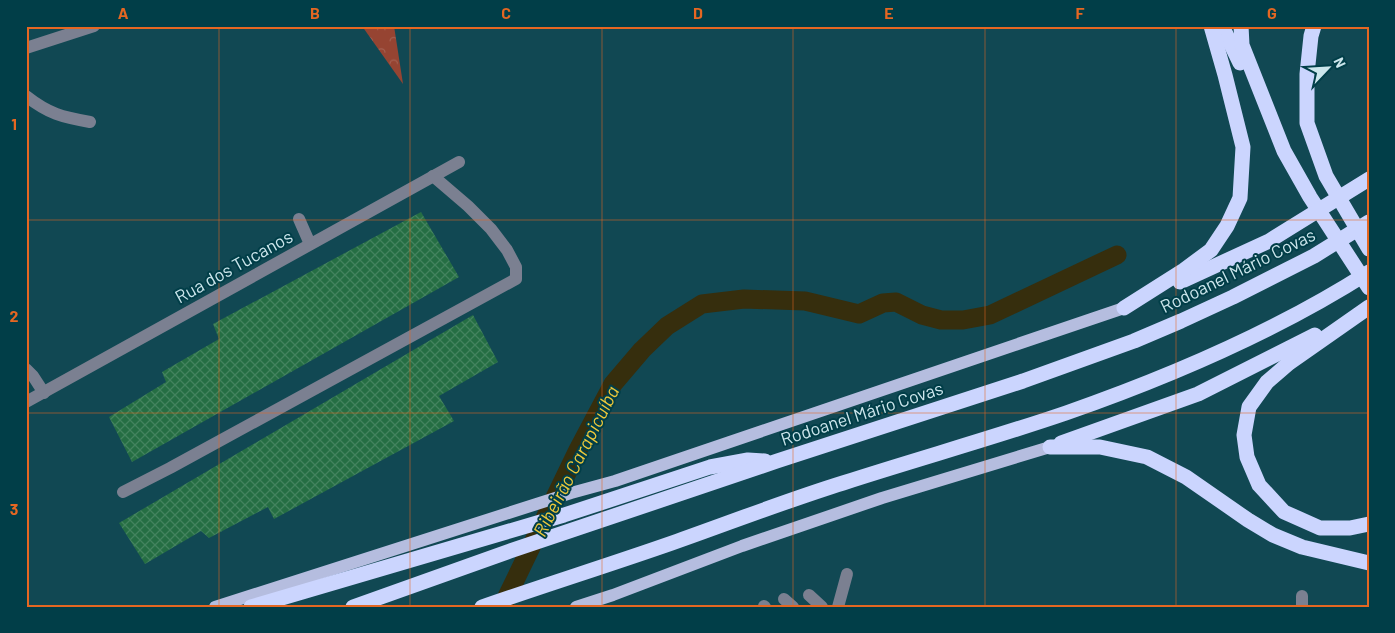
<svg xmlns="http://www.w3.org/2000/svg" width="1395" height="633" viewBox="0 0 1395 633" font-family="Barlow,sans-serif">
  <style>
    .forest { fill: url(#forest-crowns) }
    .lines { fill: none; stroke-linecap: round; stroke-linejoin: round }
    .river { stroke: #362e0d; stroke-width: 19 }
    .building { fill: url(#building-cross-hatch) }
    .minor { stroke: #7b8091; stroke-width: 12 }
    .major { stroke: #b5bddf; stroke-width: 12 }
    .highway { stroke: #cbd5fe; stroke-width: 15 }
    .grid { fill: none; stroke: #e56722; stroke-width: 1; stroke-opacity: 0.55 }
    .labels { text-anchor: middle; stroke-width: 4; stroke-linejoin: round; paint-order: stroke }
    .street-label { font-size: 18px; fill: #cce6ec; stroke: #013e48 }
    .water-label { font-size: 19px; font-style: italic; fill: #edc83a; stroke: #013e48 }
    .neatline { fill: none; stroke: #e56722; stroke-width: 2 }
    .grid-label { font-size: 16px; text-anchor: middle; font-weight: bold; fill: #e56722 }
  </style>
  <defs>
    <pattern id="forest-crowns" width="20" height="18" patternUnits="userSpaceOnUse" patternTransform="scale(1.25)"><rect width="20" height="18" fill="#964432"/><path d="M2 6a3 3 0 1 1 6 0M12 15a3 3 0 1 1 6 0" fill="none" stroke="#a45f50"/></pattern>
    <pattern id="building-cross-hatch" width="8" height="8" patternUnits="userSpaceOnUse" patternTransform="scale(1.25)"><rect width="8" height="8" fill="#256e43"/><path d="M0 0l8 8M0 8l8-8" fill="none" stroke="#43835e"/></pattern>
  </defs>
  <rect width="100%" height="100%" fill="#114853"/>
  <path class="forest" d="M362,26H394L403,84Z"/>
  <g class="lines">
    <path class="river" d="M502,607L578,450L613,384L642,350L667,326L702,304L744,299L805,301L859,314L883,303L896,302L922,315L941,320H963L990,315L1117,255"/>
  </g>
  <g class="building">
    <path d="M421,212L459,277L132,462L109,417L166,382L162,372L219,339L213,324Z"/>
    <path d="M473,315L498,362L439,396L454,421L274,519L268,507L209,538L201,531L145,564L119,523Z"/>
  </g>
  <g class="lines">
    <g class="minor">
      <path d="M26,48L94,26"/>
      <path d="M26,96C49,114 62,117 90,122"/>
      <path d="M299,219L310,244"/>
      <path d="M26,369L33,376L44,393"/>
      <path d="M26,402L459,162"/>
      <path d="M123,492L170,468L516,279V267L507,250L491,229L468,206L433,176"/>
      <path d="M809,595L822,607"/>
      <path d="M1302,596V607"/>
      <path d="M784,599L793,607"/>
      <path d="M764,606L765,607"/>
      <path d="M838,607L847,574"/>
    </g>
    <g class="major">
      <path d="M215,607L571,493L615,481L1124,308"/>
      <path d="M576,607L613,595L742,546L882,498L1050,447"/>
    </g>
    <g class="highway">
      <path d="M1222,26L1240,63"/>
      <path d="M1241,26L1242,45L1284,151L1310,197L1369,288"/>
      <path d="M1314,26L1311,36L1307,74V123L1326,176L1369,249"/>
      <path d="M1180,282L1269,241L1369,179"/>
      <path d="M1369,307L1289,363L1267,382L1249,407L1244,435L1247,457L1259,485L1284,512L1320,528H1350L1369,524"/>
      <path d="M1124,308L1184,270L1211,250L1227,226L1240,198L1243,147L1225,75L1211,26"/>
      <path d="M1061,443L1198,394L1315,335"/>
      <path d="M1050,447H1100L1147,457L1186,477L1248,520L1273,535L1302,547L1369,563"/>
      <path d="M251,607L564,515L710,467L748,460L765,461"/>
      <path d="M353,607L510,551L777,461L1023,381L1134,341L1181,321L1233,297L1314,256L1369,222"/>
      <path d="M482,607C545,585 609,565 672,543C729,523 785,501 843,483C917,459 993,438 1066,413C1172,376 1275,332 1369,272"/>
    </g>
  </g>
  <path class="grid" d="M219,26V607M410,26V607M602,26V607M793,26V607M985,26V607M1176,26V607M26,220H1369M26,413H1369"/>
  <g class="labels">
    <g class="street-label">
      <text transform="translate(234 267) rotate(-29)" y="6">Rua dos Tucanos</text>
      <text transform="translate(1238 271) rotate(-26)" y="6">Rodoanel Mário Covas</text>
      <text transform="translate(862 414) rotate(-18)" y="6">Rodoanel Mário Covas</text>
    </g>
    <g class="water-label">
      <text transform="translate(576 461) rotate(-63)" y="7">Ribeirão Carapicuíba</text>
    </g>
  </g>
  <rect width="1395" height="633" fill="none" stroke="#013e48" stroke-width="55"/>
  <g transform="translate(1328 68) rotate(65)" stroke="#013e48" stroke-width="4" paint-order="stroke">
  <path d="M0-4L9 19L0 12L-9 19Z" fill="#cce6ec"/>
  <text y="-8" font-size="14" font-weight="bold" text-anchor="middle" fill="#cce6ec">N</text>
  </g>
  <rect x="28" y="28" width="1340" height="578" class="neatline"/>
  <g class="grid-label">
    <text x="123" y="19">A</text>
    <text x="315" y="19">B</text>
    <text x="506" y="19">C</text>
    <text x="698" y="19">D</text>
    <text x="889" y="19">E</text>
    <text x="1080" y="19">F</text>
    <text x="1272" y="19">G</text>
    <text x="14" y="130">1</text>
    <text x="14" y="322">2</text>
    <text x="14" y="515">3</text>
  </g>
</svg>
